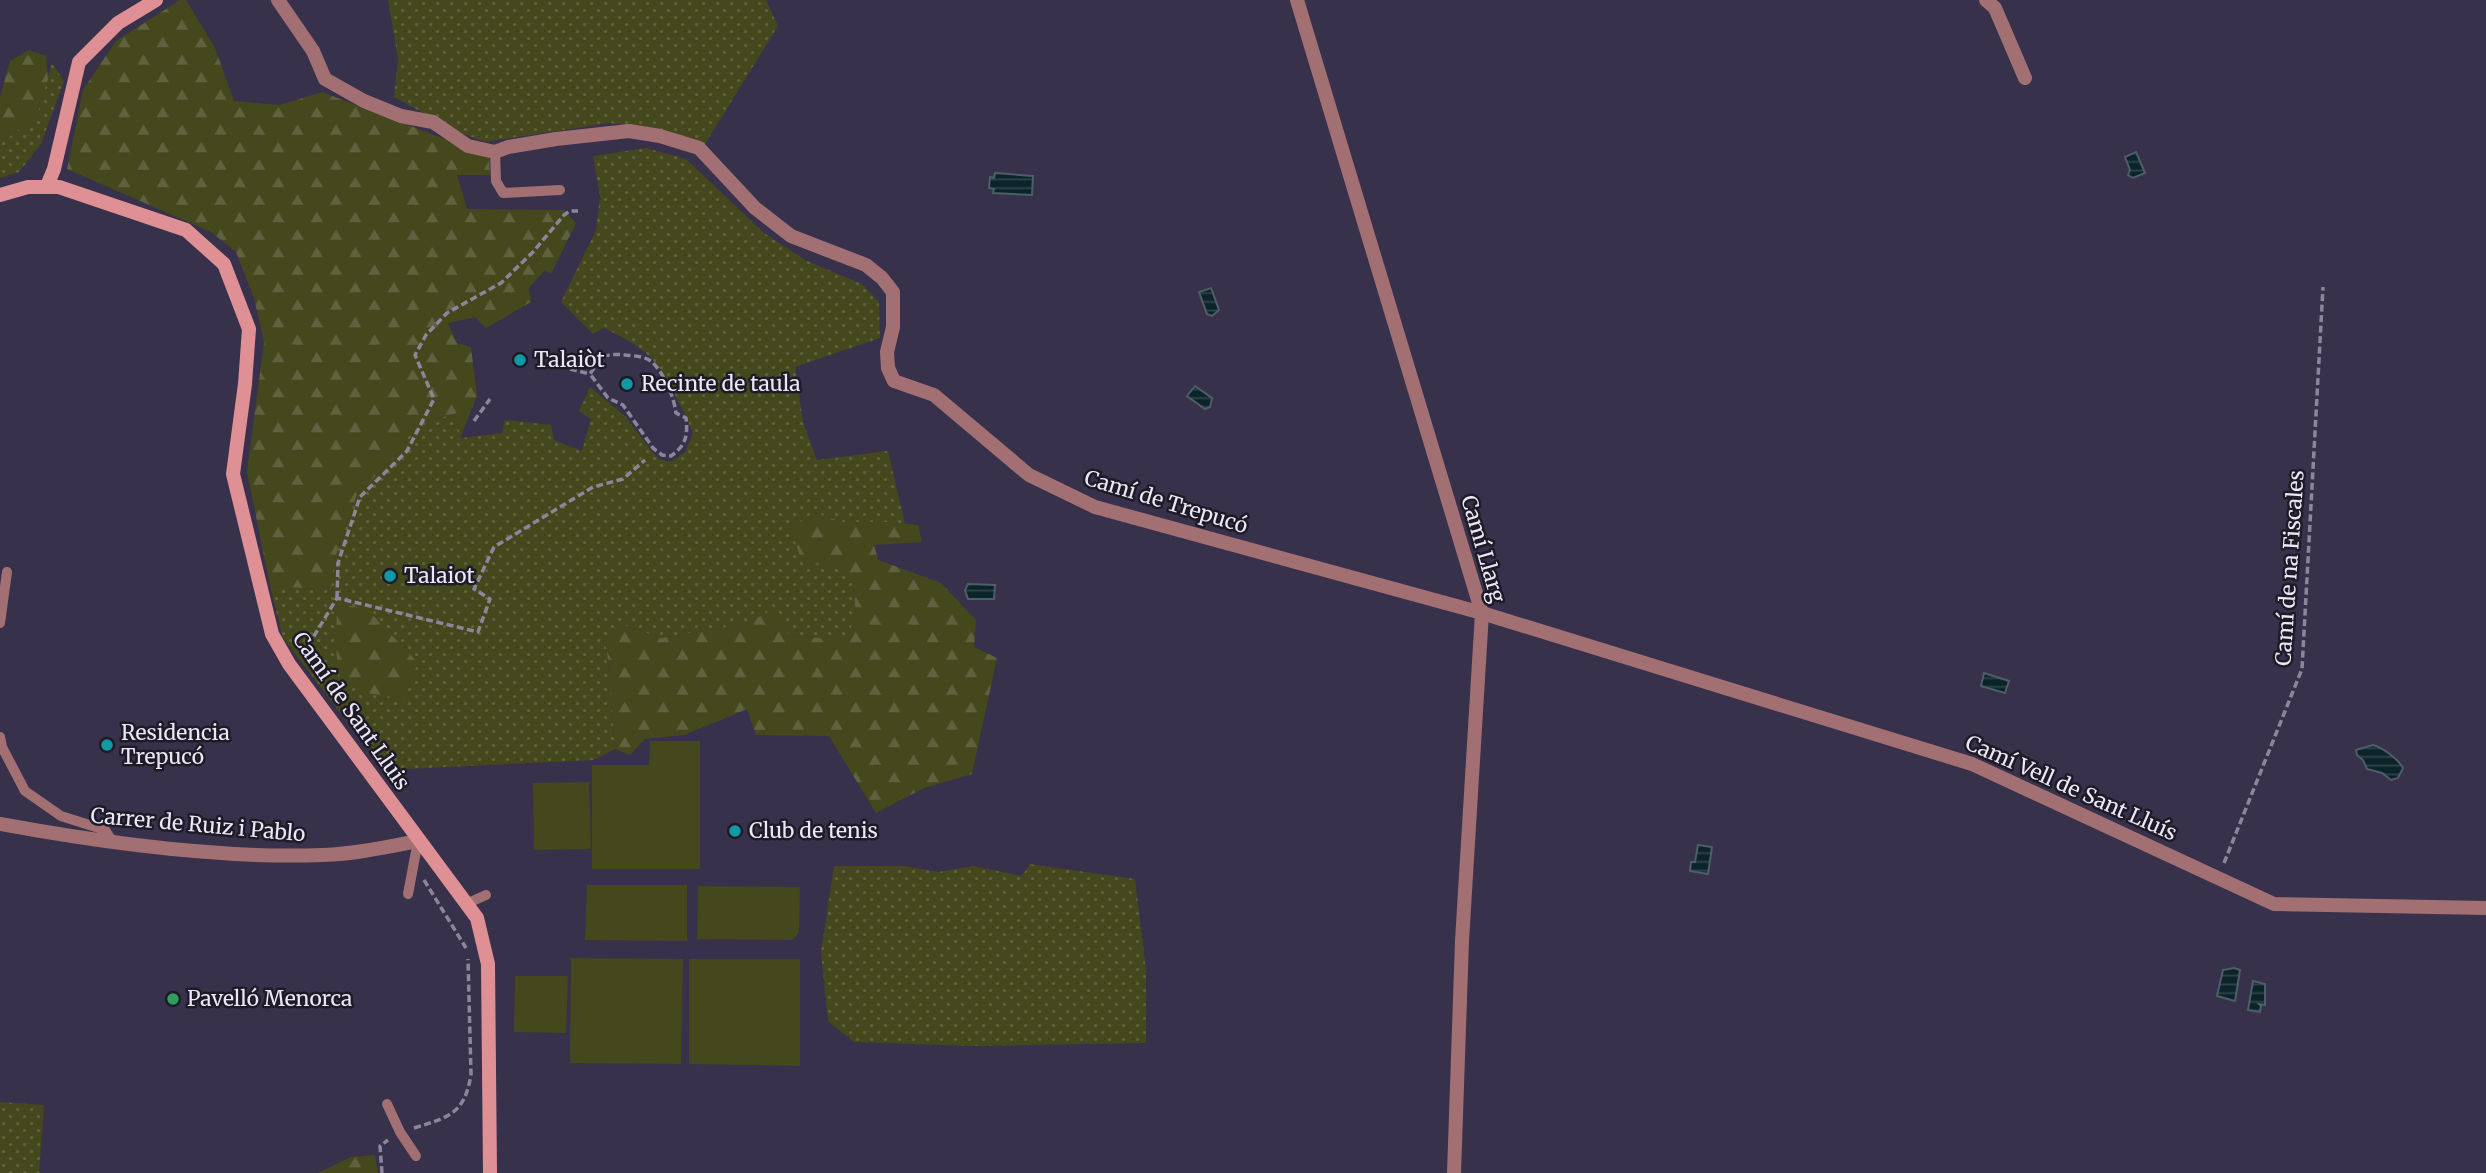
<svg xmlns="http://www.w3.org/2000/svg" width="2486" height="1173" viewBox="0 0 2486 1173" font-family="Merriweather,serif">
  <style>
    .green { fill: url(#green-dots) }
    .forest { fill: url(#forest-firs) }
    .pitch { fill: #45471d }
    .water { fill: url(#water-rules); stroke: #4e5e68; stroke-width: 2 }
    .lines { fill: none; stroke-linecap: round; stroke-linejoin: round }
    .path { stroke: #8c869c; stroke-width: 3.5; stroke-dasharray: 7 3.5; stroke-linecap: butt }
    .lane { stroke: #a27073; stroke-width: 10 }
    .street { stroke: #a27073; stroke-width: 14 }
    .secondary { stroke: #df9094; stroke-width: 14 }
    .culture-dot { fill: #0f9aa8; stroke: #1e1b27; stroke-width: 2.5 }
    .leisure-dot { fill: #2e9e5b; stroke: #1e1b27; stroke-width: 2.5 }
    .labels { text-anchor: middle; stroke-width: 5; stroke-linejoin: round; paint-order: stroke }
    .poi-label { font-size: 21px; fill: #ebe7f8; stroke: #1e1b27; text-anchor: start }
    .street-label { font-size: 21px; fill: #ebe7f8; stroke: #1e1b27 }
  </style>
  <defs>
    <pattern id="green-dots" width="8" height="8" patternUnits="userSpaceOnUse" patternTransform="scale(1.75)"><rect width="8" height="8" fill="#45471d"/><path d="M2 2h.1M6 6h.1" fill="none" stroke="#60623f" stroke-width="1.8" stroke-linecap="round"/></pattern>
    <pattern id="forest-firs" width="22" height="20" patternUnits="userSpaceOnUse" patternTransform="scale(1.75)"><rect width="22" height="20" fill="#45471d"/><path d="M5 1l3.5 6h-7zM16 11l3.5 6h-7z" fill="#60623f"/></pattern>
    <pattern id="water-rules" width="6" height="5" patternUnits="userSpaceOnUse" patternTransform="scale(1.75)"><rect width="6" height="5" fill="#0b242a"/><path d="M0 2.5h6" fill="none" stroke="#2f444a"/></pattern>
  </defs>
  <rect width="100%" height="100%" fill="#38314b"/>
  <g class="green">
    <path d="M388,0H766L778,26L705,144L656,128L608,123L485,142L456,131L394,97L398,59Z"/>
    <path d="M52,63L64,81L41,144L19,172L0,178V144L37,115Z"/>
    <path d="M646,148L686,159L764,233L805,260L862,284L879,302L880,338L795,367L803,422L817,460L888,451L905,524L843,522L815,513L803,564L838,567L853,583L856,616L846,640L790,636L775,609L747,624L661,638L617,623L606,640L615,749L594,760L384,770L283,638L270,586L330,590L334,561L357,494L401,451L410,426L457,413L461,438L502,433L505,420L551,425L554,440L582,451L591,419L579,411L590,387L625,416L654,454L660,459L671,462L685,452L693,433C686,415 663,368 650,357C637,344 620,336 604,328L593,334L561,302L596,230L600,196L593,156Z"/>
    <path d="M1030,864L1135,879L1146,970V1043L973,1046L854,1042L828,1021L821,952L834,866H905L938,872L973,866L1022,876Z"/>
    <path d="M0,1102L44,1105L39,1173H0Z"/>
  </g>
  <g class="forest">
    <path d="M180,0H186L215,48L234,101L280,105L322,92L489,156L490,175H457L467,209L564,210L576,223L551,274L545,270L529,288L531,302L486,328L475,317L448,323L457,343L471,347L477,396L460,438L457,413L410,426L401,451L357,494L334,561L331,590L270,586L247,472L264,342L254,298L236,252L211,232L67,169L83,90L116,41Z"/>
    <path d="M29,50L46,56L48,79L37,115L0,144V97L10,61Z"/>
    <path d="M815,513L843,522H892L918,525L922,542L874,545L878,560L941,583L976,620L974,647L997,658L972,774L924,788L876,813L829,736L756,735L747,709L684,735L645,739L630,755L615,749L606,640L617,623L661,638L747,624L775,608L790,636L846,640L856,616L853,584L838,567L803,564L790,528Z"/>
    <path d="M337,604L366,608L418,663L403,699L368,693L340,681L336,649Z"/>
    <path d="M375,1155L378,1173H318L351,1157Z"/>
  </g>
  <g class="pitch">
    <path d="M650,741H700V869H592V765H649Z"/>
    <path d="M589,782L591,849L534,850L533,783Z"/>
    <path d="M587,885H687V941L585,940Z"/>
    <path d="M698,886L800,887L799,932L793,940L697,939Z"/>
    <path d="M571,958L683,959L681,1064L570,1063Z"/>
    <path d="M689,959H800V1066L689,1064Z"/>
    <path d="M515,976H568L566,1033L514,1032Z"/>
  </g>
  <g class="water">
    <path d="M2136,152L2145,173L2133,178L2128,175L2130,170L2125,157Z"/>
    <path d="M995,173L1033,176L1032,195L993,193L994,189L989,188L990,177L994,178Z"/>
    <path d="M1211,288L1219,310L1212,316L1207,314L1199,292Z"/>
    <path d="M1195,386L1212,398L1210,407L1205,409L1187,396Z"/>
    <path d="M968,584L995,585L994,599H968L965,590Z"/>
    <path d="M1984,673L2009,681L2005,693L1981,686Z"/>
    <path d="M2373,745C2382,747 2399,760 2403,768L2398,778L2391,780L2382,773L2367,769L2363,760L2357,755L2356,750Z"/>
    <path d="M1698,845L1712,847L1708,874L1690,871L1691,862H1695Z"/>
    <path d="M2234,968L2240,970L2235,1001L2217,996L2223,970Z"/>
    <path d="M2253,981L2265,984V1005L2259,1004L2261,1006L2260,1012L2248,1010Z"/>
  </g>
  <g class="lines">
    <g class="path">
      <path d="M570,369L590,374C602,356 603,353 625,355C634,356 645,356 652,362C664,373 674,397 676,413L686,418C688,436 686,445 671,456L662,455L653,448L623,405L608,398L590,374"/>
      <path d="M474,421L490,399"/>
      <path d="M337,598L338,563L360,497L407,451L434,399L415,355L426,335L447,313L501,283L533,252L564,215L570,211H578"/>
      <path d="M300,652L311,641L337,598L478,632L490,599L474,589L494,547L593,487L623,479L645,460"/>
      <path d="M2224,863L2302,669L2323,287"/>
      <path d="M424,880L466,948"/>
      <path d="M414,1128C449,1117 465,1114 471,1074L468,959"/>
      <path d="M382,1173L380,1146L388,1140"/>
    </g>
    <g class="lane">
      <path d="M495,152L496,181L503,193L560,190"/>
      <path d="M0,623L7,572"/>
      <path d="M0,737L2,747L25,791L61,816L105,830L112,841"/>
      <path d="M408,894L418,841"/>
      <path d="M466,904L486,895"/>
      <path d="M387,1104L400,1132L416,1156"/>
    </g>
    <g class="street">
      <path d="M278,0L313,51L325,79L364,101L401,116L433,122L468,146L495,152L508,147L556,139L629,131L660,136L699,148L755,208L791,236L866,265L882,278L893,292V327L887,352L888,368L894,381L934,395L1029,475L1095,507L1482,613L1972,764L2274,904L2486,908"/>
      <path d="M1297,0L1482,613L1462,941L1454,1173"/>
      <path d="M1986,0L1995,8L2025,78"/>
      <path d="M0,824C103,843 219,859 323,855C355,854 387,847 418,841"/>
    </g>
    <g class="secondary">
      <path d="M47,186L54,169L79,62L118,23L156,0"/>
      <path d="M0,195L28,187H59L186,230L224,264L249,329L245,384L233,474L272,634L289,664L477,918L488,964L490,1173"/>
    </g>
  </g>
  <g class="culture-dot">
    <circle cx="520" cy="360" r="7"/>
    <circle cx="627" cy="384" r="7"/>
    <circle cx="390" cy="576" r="7"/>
    <circle cx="107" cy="745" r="7"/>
    <circle cx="735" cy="831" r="7"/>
  </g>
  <circle class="leisure-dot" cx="173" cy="999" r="7"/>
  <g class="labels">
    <g class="poi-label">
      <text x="534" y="367">Talaiòt</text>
      <text x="641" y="391">Recinte de taula</text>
      <text x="404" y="583">Talaiot</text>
      <text x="121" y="740">Residencia<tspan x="121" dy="24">Trepucó</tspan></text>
      <text x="749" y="838">Club de tenis</text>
      <text x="187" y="1006">Pavelló Menorca</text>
    </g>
    <g class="street-label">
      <text transform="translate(1166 502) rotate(17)" y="7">Camí de Trepucó</text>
      <text transform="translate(1483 549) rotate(74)" y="7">Camí Llarg</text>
      <text transform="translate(2290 568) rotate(-86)" y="7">Camí de na Fiscales</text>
      <text transform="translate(351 711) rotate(55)" y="7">Camí de Sant Lluis</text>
      <text transform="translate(2071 788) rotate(24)" y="7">Camí Vell de Sant Lluís</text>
      <text transform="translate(198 825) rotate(5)" y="7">Carrer de Ruiz i Pablo</text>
    </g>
  </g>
</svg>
